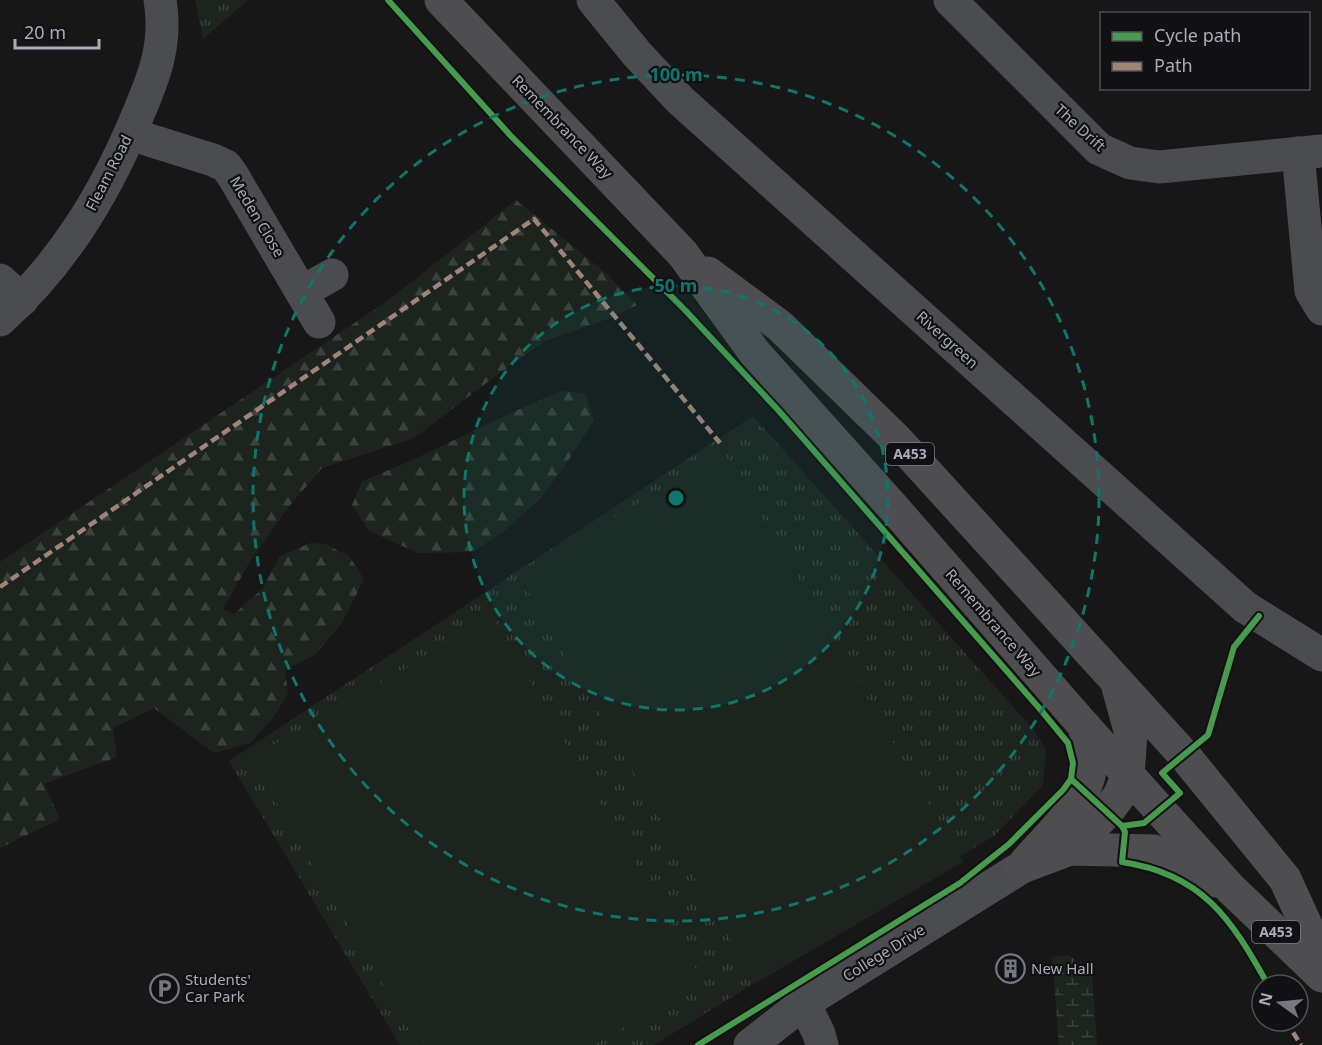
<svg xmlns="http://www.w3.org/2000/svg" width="1322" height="1045" viewBox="0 0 1322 1045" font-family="'Noto Sans',sans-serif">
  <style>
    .grass { fill: url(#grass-tufts) }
    .forest { fill: url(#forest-firs) }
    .wetland { fill: url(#wetland-marsh) }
    .garden { fill: #1d241e }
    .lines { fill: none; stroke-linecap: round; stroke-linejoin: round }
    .minor { stroke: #4b4c50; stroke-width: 33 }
    .highway { stroke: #4e4e51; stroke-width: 33 }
    .quiet { stroke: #a18479; stroke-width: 4.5; stroke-dasharray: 9 4.5; stroke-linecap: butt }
    .cycleway-casing { stroke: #111113; stroke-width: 10 }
    .cycleway { stroke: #469c4c; stroke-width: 6 }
    .ring { fill: none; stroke: #0f766e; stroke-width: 3; stroke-dasharray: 10 8 }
    .labels { text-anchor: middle; stroke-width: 4.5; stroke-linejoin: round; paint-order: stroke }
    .shield { fill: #111113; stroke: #7b7e86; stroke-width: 1.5 }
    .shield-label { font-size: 14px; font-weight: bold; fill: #a8adb8 }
    .street-label { font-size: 15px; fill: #a8adb8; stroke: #111113 }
    .poi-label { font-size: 15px; fill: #a8adb8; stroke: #111113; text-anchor: start }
    .centre { fill: #0f766e; stroke: #111113; stroke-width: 3 }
    .ring-label { font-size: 18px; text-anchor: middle; font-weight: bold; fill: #0f766e; stroke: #111113; stroke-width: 4.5; stroke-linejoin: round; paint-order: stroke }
  </style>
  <defs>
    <pattern id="grass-tufts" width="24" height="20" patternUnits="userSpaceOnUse" patternTransform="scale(1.5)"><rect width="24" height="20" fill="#1d241e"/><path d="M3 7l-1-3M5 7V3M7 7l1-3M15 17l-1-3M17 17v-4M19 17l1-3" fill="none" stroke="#3b413d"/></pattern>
    <pattern id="forest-firs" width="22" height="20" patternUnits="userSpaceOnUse" patternTransform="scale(1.5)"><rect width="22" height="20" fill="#1d241e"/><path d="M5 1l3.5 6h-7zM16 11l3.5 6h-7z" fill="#3b413d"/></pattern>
    <pattern id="wetland-marsh" width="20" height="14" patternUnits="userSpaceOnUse" patternTransform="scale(1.5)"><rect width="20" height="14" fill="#1d241e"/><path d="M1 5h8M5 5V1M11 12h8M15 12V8" fill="none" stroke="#3b413d"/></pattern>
  </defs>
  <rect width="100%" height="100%" fill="#171717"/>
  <g class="grass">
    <path d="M195,0H248L203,39Z"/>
    <path d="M753,416L1033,729L1046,749L1043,785L995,835L654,1045H400L229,761Z"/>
  </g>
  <g class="forest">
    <path d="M516,200L607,274L637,305L610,318L545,341L481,387L414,438L322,468L286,510L249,563L223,609L234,614L262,589L280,556L310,543L325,544L349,556L364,579L342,623L315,655L285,670L288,693L274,717L250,743L214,753L154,708L113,728L117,757L44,784L60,819L0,848V562L387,301Z"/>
    <path d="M562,391L585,393L594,420L566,464L540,499L504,531L473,552L418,553L369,531L352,505L362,481C430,455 494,418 562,391Z"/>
  </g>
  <path class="wetland" d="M1069,955L1092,974L1097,1045H1059L1052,957Z"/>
  <g class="garden">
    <path d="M724,453L963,862L756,983L518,574Z"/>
    <path d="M493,618L703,981L594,1045H418L251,758Z"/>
  </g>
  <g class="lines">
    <g class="minor">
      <path d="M593,0L637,54L680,100L1245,607L1322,655"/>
      <path d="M950,0L1099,149L1130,163L1159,167L1322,151"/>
      <path d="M130,134L213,160L226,166L233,176L319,322"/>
      <path d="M1298,153L1311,291L1322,309"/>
      <path d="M0,280L22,300"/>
      <path d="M302,292L332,275"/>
      <path d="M0,320C61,265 102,199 134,124C152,82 168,47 160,0"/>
      <path d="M804,1003L819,1034L822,1045"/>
      <path d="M750,1045L804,1003L1022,867"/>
    </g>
    <g class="highway">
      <path d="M441,0L683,254L755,353L892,506L1085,727L1231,889L1322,976"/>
      <path d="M708,273L780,326L897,440L1184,755L1285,879L1322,960"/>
      <path d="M1070,849L1107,812L1119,796L1128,775L1131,734L1118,687"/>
      <path d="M1025,863C1045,840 1088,801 1090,769C1091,756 1086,741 1085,727"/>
      <path d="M1022,867L1070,849L1154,851L1216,881"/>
    </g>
    <g class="quiet">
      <path d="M0,587L534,219L720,443"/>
      <path d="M1286,1021L1301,1045"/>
    </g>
    <defs>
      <g id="cycleway">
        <path d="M388,0L510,135L685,310L779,411L1040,709L1068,743L1073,763L1071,779L1063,790L1009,844L960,883L698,1045"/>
        <path d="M1071,779L1122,826L1125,832L1122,862C1202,874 1231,918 1268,985"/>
        <path d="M1122,826L1144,823L1180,793L1162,773L1208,735L1234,647L1259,616"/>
      </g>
    </defs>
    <use href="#cycleway" class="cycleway-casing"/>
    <use href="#cycleway" class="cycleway"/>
  </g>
  <circle cx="676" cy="498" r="212" fill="#0f766e" fill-opacity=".12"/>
  <g class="ring">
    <circle cx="676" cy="498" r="212"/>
    <circle cx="676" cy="498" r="423"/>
  </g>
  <defs>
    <symbol id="building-ring" viewBox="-11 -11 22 22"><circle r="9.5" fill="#111113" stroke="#757880" stroke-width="1.5"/><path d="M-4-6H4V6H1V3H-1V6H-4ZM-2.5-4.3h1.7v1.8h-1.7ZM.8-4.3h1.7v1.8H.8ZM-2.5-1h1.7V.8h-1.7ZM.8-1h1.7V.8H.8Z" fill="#757880"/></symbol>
    <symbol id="parking-ring" viewBox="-11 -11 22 22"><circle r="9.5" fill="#111113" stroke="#757880" stroke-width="1.5"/><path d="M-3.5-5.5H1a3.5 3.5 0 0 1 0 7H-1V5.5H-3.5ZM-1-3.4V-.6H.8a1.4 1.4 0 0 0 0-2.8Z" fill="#757880"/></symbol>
  </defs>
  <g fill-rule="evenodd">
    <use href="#building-ring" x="994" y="952" width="33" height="33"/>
    <use href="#parking-ring" x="148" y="972" width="33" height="33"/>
  </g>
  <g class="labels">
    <g class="shield">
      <rect x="886" y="443" width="48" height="22" rx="4.5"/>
      <rect x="1252" y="921" width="48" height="22" rx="4.5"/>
    </g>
    <g class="shield-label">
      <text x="910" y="459">A453</text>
      <text x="1276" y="937">A453</text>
    </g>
    <g class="street-label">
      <text transform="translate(562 127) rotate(46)" y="5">Remembrance Way</text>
      <text transform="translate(1080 128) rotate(42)" y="5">The Drift</text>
      <text transform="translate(109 173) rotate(-63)" y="5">Fleam Road</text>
      <text transform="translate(257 217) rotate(59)" y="5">Meden Close</text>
      <text transform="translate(947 340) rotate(42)" y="5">Rivergreen</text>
      <text transform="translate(993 623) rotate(49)" y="5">Remembrance Way</text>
      <text transform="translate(884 953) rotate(-32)" y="5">College Drive</text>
    </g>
    <g class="poi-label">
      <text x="1031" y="974">New Hall</text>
      <text x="185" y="985">Students'<tspan x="185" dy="17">Car Park</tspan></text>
    </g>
  </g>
  <circle cx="676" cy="498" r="9" class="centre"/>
  <g class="ring-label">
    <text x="676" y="81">100 m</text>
    <text x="676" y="292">50 m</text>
  </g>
  <rect x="1100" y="12" width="210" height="78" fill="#111113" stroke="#4d4f55" stroke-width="1.5"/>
  <rect x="1112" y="32" width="30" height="9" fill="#469c4c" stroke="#4d4f55" stroke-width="1.5"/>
  <text x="1154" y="42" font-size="18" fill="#a8adb8">Cycle path</text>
  <rect x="1112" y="62" width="30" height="9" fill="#a18479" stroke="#4d4f55" stroke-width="1.5"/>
  <text x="1154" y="72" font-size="18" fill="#a8adb8">Path</text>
  <g transform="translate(1280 1003) rotate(285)"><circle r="28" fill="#111113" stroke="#4d4f55" stroke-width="1.5"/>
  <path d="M0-4.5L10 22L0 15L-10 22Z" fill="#757880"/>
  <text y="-9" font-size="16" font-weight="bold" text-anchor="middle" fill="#a8adb8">N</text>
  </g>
  <path d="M15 39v9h84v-9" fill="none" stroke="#a8adb8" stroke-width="3"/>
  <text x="24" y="39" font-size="18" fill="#a8adb8" stroke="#111113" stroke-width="4.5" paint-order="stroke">20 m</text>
</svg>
